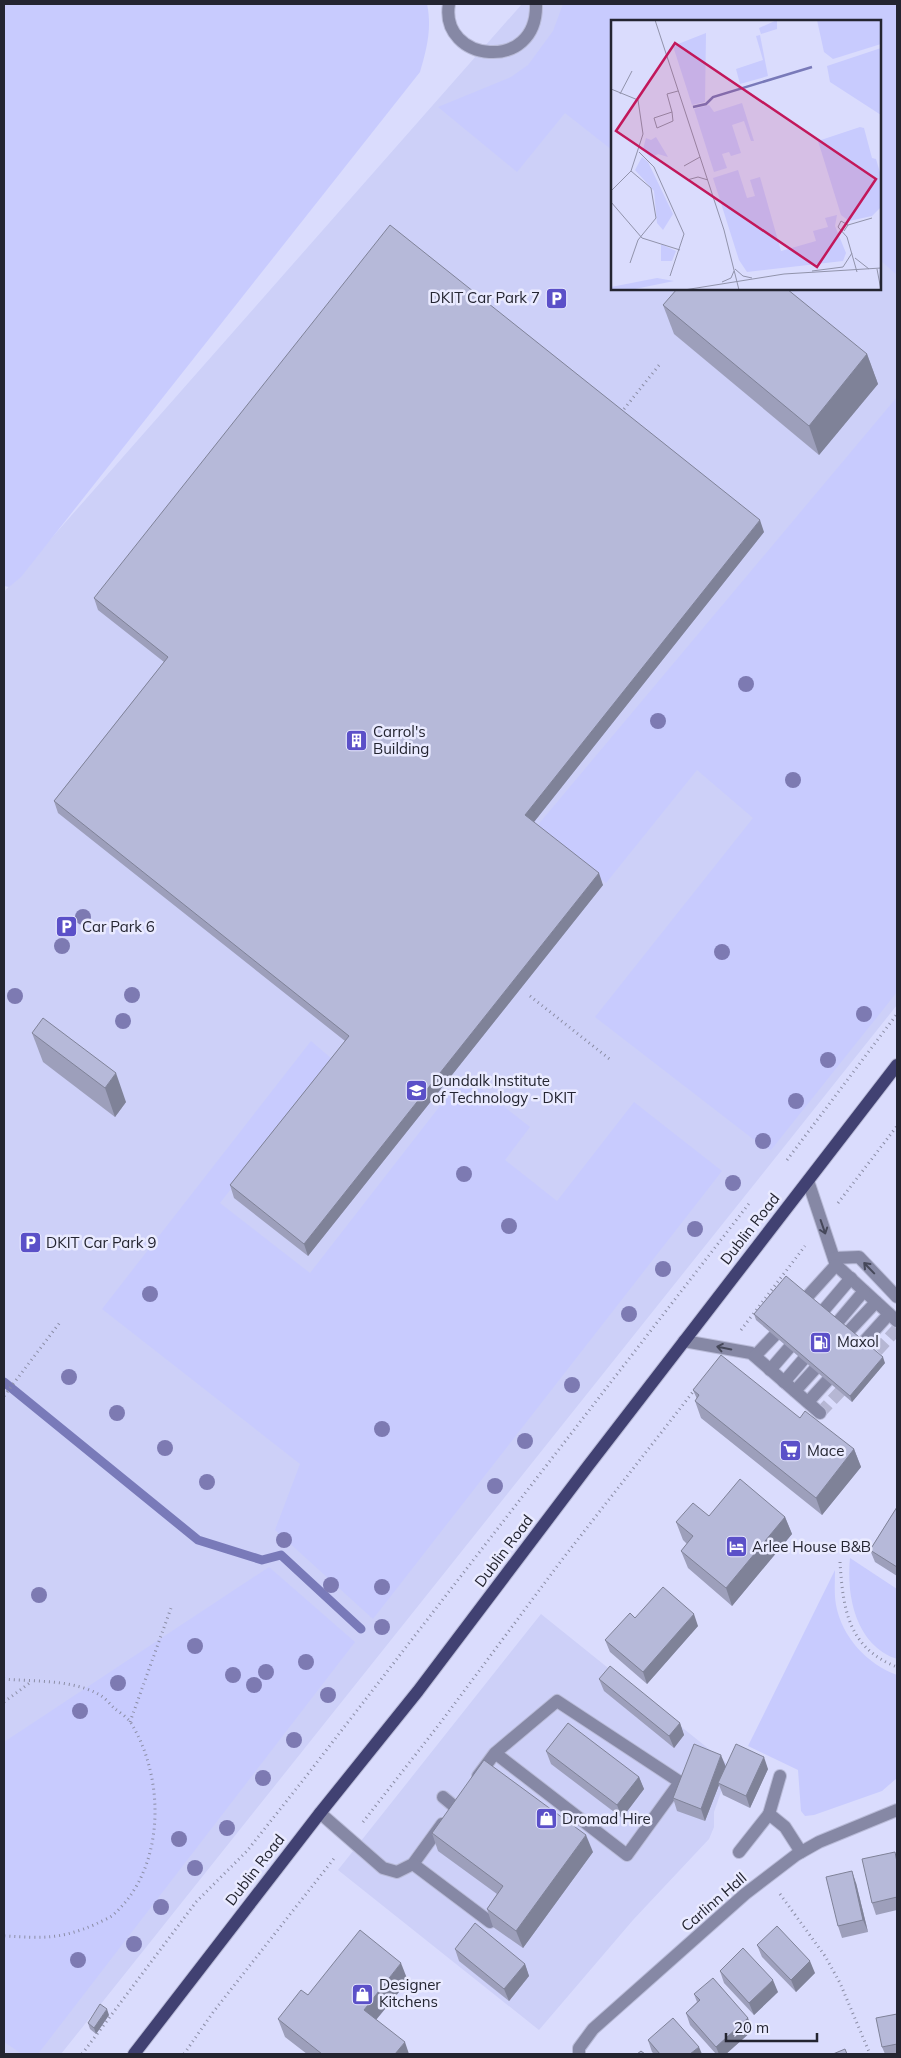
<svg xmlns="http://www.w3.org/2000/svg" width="901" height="2058" viewBox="0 0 901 2058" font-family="Mulish,sans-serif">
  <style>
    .built { fill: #cdd0f8; fill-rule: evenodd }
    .green { fill: #c8cbfe }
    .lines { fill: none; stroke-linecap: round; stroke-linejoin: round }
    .stream { stroke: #797ab9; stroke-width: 9 }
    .minor-tunnel { stroke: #b6b7d4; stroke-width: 12; stroke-dasharray: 12 6; stroke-linecap: butt }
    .minor-casing { stroke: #b9bbd8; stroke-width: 14 }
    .major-casing { stroke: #b9bbd8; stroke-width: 14 }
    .path { stroke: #8b8da5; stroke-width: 3; stroke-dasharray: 1 4; stroke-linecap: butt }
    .minor { stroke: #8688a5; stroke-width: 12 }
    .major { stroke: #414172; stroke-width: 12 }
    .tree { fill: #7d7ab2 }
    .wall { fill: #9d9fbb }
    .shaded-wall { fill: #7f8298 }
    .building { fill: #b6b9d9; stroke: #7f8298 }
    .oneway { stroke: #46485a }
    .labels { text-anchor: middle; stroke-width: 5; stroke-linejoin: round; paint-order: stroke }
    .poi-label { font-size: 15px; fill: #242531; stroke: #e9eaff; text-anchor: start }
    .street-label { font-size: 15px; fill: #242531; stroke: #e9eaff }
    .inset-river { fill: none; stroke: #797ab9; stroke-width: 2.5 }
    .inset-road { fill: none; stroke: #9193ab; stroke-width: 1 }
    .view { fill: #c2185b; fill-opacity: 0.15; stroke: #c2185b; stroke-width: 2.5 }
    .inset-edge { fill: none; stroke: #242531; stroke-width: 2.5 }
  </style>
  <rect width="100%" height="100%" fill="#dadcfd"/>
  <g class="built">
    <path d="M522,4H897V1005L61,2054H4V592ZM612,21H880V289H612Z"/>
    <path d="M541,1614L730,1766L714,1812V1827L709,1839L633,1920L539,2030L338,1870Z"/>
  </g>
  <g class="green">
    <path d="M4,4H427C432,28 427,48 420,72L21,577L9,587L4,586Z"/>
    <path d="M563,4H895L897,7V275L880,260V21H612V150L565,113L517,172L438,107L511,77L528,65L553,31Z"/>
    <path d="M897,397V992L771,1150L753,1139L595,1017L753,818L697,770L606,883L537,826Z"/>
    <path d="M311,1041L332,1059L220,1203L310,1273L464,1075L530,1127L505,1160L557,1201L634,1102L722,1171L373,1619L275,1530L300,1464L102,1309Z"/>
    <path d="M850,1558L897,1589V1659C856,1646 846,1596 850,1558Z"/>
    <path d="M269,1567L355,1642L38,2054H22L4,2042V1742Z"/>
    <path d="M835,1570C835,1581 834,1594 836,1605C842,1637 867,1664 897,1675V1778L882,1791L814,1815L805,1816L801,1811L798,1770L748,1746Z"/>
  </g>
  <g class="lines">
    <path class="stream" d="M4,1382L198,1540L262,1560L281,1555L361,1629"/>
    <g class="minor-tunnel">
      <path d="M865,1364L897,1329"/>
      <path d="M820,1413L852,1379"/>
    </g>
    <defs>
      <g id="minor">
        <path d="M449,4C439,62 538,74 536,4"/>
        <path d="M808,1181L836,1265L897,1321"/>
        <path d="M834,1258L859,1257L897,1297"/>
        <path d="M807,1297L836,1265"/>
        <path d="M823,1311L851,1278"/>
        <path d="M837,1323L864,1291"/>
        <path d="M848,1332L876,1302"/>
        <path d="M684,1341L751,1353L820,1413"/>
        <path d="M862,1344L889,1314"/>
        <path d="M755,1356L774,1336"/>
        <path d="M770,1370L789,1348"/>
        <path d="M784,1382L803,1360"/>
        <path d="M795,1391L814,1370"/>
        <path d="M808,1402L827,1381"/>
        <path d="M478,1776L495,1753L627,1855L680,1782L557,1701L495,1753"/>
        <path d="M443,1797L455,1807"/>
        <path d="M320,1813L383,1868L397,1872L413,1864L442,1824"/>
        <path d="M769,1814L785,1827L801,1852"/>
        <path d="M739,1852L769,1814L780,1776"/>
        <path d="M413,1864L490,1922"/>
        <path d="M579,2054V2048L593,2029L745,1894L796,1855L819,1842L897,1810"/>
      </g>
      <path id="major" d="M134,2054L320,1813L418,1691L588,1466L897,1065"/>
    </defs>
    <use href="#minor" class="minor-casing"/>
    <use href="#major" class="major-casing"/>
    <g class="path">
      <path d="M624,409L660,364"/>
      <path d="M530,996L612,1061"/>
      <path d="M787,1160L897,1014"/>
      <path d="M838,1203L897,1126"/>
      <path d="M741,1330L805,1246"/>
      <path d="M4,1396L61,1321"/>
      <path d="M840,1562C843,1609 848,1648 897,1667"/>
      <path d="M4,1679C35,1682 72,1679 100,1695C105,1698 110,1704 114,1708C119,1712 127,1717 131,1723C166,1780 165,1869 113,1915C108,1919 101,1921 96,1924C59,1940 42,1938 4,1936"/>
      <path d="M4,1702L31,1682"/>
      <path d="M130,1722L171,1608"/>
      <path d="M363,1822L441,1722L561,1561L696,1388"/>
      <path d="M780,1894L825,1956L840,1983L870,2054"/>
      <path d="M82,2054L196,1902L247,1851L304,1779L751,1201"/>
      <path d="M184,2054L214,2011L336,1856"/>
    </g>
    <use href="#minor" class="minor"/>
    <use href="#major" class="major"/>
  </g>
  <g class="tree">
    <circle cx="746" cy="684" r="8"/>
    <circle cx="658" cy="721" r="8"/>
    <circle cx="793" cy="780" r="8"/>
    <circle cx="83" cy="917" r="8"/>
    <circle cx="62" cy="946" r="8"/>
    <circle cx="722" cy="952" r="8"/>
    <circle cx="132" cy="995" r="8"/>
    <circle cx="15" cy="996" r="8"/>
    <circle cx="864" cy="1014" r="8"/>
    <circle cx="123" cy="1021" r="8"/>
    <circle cx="828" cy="1060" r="8"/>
    <circle cx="796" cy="1101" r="8"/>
    <circle cx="763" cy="1141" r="8"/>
    <circle cx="464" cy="1174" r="8"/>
    <circle cx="733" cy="1183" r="8"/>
    <circle cx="509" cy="1226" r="8"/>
    <circle cx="695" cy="1229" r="8"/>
    <circle cx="663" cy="1269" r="8"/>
    <circle cx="150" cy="1294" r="8"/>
    <circle cx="629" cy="1314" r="8"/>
    <circle cx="69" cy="1377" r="8"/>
    <circle cx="572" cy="1385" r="8"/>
    <circle cx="117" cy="1413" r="8"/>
    <circle cx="382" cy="1429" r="8"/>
    <circle cx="525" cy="1441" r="8"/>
    <circle cx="165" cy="1448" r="8"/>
    <circle cx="207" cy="1482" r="8"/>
    <circle cx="495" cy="1486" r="8"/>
    <circle cx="284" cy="1540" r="8"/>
    <circle cx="331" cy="1585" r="8"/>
    <circle cx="382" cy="1587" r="8"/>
    <circle cx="39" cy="1595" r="8"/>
    <circle cx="382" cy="1627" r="8"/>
    <circle cx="195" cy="1646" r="8"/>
    <circle cx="306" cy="1662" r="8"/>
    <circle cx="266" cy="1672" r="8"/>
    <circle cx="233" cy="1675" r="8"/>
    <circle cx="118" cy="1683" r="8"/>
    <circle cx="254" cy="1685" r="8"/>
    <circle cx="328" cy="1695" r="8"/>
    <circle cx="80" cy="1711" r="8"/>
    <circle cx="294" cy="1740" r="8"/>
    <circle cx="263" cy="1778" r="8"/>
    <circle cx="227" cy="1828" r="8"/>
    <circle cx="179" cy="1839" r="8"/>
    <circle cx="195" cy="1868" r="8"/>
    <circle cx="161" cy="1907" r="8"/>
    <circle cx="134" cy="1944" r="8"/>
    <circle cx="78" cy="1960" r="8"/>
  </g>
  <g class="wall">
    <path d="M663,305L867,354L878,384L819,455L674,334Z"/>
    <path d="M764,532L534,822L603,885L308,1256L234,1198L230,1185L345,1041L58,813L54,801L164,662L98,610L94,598Z"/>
    <path d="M32,1033L126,1102L115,1117L43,1062Z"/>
    <path d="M754,1314L885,1363L852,1402L756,1320Z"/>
    <path d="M693,1390L800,1418L854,1449L861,1467L822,1515L701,1418L695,1401L697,1399Z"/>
    <path d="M897,1507V1576L875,1562L870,1550Z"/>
    <path d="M709,1516L785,1517L792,1534L732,1606L688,1568L681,1551L687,1544L683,1540L676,1522Z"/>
    <path d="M635,1618L698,1626L647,1684L610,1652L605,1640Z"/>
    <path d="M599,1679L680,1723L684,1735L674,1748L604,1691Z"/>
    <path d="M546,1751L639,1777L644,1789L622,1818L551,1764Z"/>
    <path d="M726,1767L768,1769L750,1808L723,1795L719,1785L705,1821L677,1811L673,1798Z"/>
    <path d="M432,1833L593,1852L523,1948L493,1927L487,1909L497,1894L438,1851Z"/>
    <path d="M897,1858V1910L876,1915L872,1903Z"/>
    <path d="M856,1883L868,1932L842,1938L838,1926Z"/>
    <path d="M757,1945L815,1973L796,1992L762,1957Z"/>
    <path d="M455,1949L525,1964L529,1976L509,2001L459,1961Z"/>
    <path d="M720,1971L778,1992L754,2015L724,1983Z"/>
    <path d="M408,1981L376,2020L409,2054H307L285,2037L278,2019L308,1995Z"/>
    <path d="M694,1994L753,2030L726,2054H716L690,2025L686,2013L697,2002Z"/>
    <path d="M897,2014V2054H885L882,2047Z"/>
    <path d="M109,2015L96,2034L90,2029L88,2023Z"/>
    <path d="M648,2040L702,2054H654L652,2052Z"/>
  </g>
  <g class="shaded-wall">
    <path d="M867,354L878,384L819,455L809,426Z"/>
    <path d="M760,520L764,532L530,827L525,815Z"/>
    <path d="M599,873L603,885L308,1256L304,1244Z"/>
    <path d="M116,1073L126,1102L115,1117L105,1088Z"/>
    <path d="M883,1357L885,1363L852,1402L850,1396Z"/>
    <path d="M854,1449L861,1467L822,1515L816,1498Z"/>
    <path d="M785,1517L792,1534L732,1606L726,1588Z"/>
    <path d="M694,1614L698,1626L647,1684L643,1672Z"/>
    <path d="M680,1723L684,1735L674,1748L669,1736Z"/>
    <path d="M721,1755L726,1767L718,1783L719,1785L705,1821L701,1809Z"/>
    <path d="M764,1757L768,1769L750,1808L746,1796Z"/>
    <path d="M639,1777L644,1789L622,1818L617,1805Z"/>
    <path d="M586,1835L593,1852L523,1948L516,1931Z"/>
    <path d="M852,1871L856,1883L868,1932L863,1920Z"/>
    <path d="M810,1961L815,1973L796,1992L791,1980Z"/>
    <path d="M401,1963L408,1981L370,2027L364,2010Z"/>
    <path d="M525,1964L529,1976L509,2001L504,1989Z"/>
    <path d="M773,1980L778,1992L754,2015L749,2003Z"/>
    <path d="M107,2009L109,2015L96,2034L94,2028Z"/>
    <path d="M748,2018L753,2030L726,2054H719L716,2047Z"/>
    <path d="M405,2042L409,2054H395Z"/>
    <path d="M699,2047L702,2054H690Z"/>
  </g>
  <g class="building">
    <path d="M390,225L760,520L525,815L599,873L304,1244L230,1185L349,1036L54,801L168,657L94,598Z"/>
    <path d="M677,289H787L867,354L809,426L663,305Z"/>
    <path d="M43,1018L116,1073L105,1088L32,1033Z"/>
    <path d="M786,1276L883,1357L850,1396L754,1314Z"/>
    <path d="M721,1355L800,1418L805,1411L854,1449L816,1498L695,1401L699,1395L693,1390Z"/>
    <path d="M740,1479L785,1517L726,1588L681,1551L693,1536L676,1522L693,1503L709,1516Z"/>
    <path d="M897,1507V1567L870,1550Z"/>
    <path d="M663,1587L694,1614L643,1672L605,1640L630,1613L635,1618Z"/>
    <path d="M610,1666L680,1723L669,1736L599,1679Z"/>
    <path d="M568,1723L639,1777L617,1805L546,1751Z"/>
    <path d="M694,1744L721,1755L701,1809L673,1798Z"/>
    <path d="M736,1744L764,1757L746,1796L718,1783Z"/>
    <path d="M484,1760L586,1835L516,1931L487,1909L503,1886L432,1833Z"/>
    <path d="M895,1852L897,1862V1897L872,1903L862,1859Z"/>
    <path d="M852,1871L863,1920L838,1926L826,1877Z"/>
    <path d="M475,1923L525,1964L504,1989L455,1949Z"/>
    <path d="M777,1926L810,1961L791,1980L757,1945Z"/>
    <path d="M360,1930L401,1963L364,2010L405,2042L395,2054H322L278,2019L301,1990L308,1995Z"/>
    <path d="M743,1948L773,1980L749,2003L720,1971Z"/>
    <path d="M713,1978L748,2018L716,2047L686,2013L700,2000L694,1994Z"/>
    <path d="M100,2004L107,2009L94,2028L88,2023Z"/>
    <path d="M897,2014V2044L882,2047L876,2018Z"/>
    <path d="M673,2018L699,2047L690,2054H660L648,2040Z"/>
    <path d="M845,2049L847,2054H833Z"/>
    <path d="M641,2051L645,2054H637Z"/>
  </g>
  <defs><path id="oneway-shaft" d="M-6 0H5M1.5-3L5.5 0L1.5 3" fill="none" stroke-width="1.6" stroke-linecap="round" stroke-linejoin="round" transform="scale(1.25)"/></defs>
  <g class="oneway">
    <use href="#oneway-shaft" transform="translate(823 1227) rotate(71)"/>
    <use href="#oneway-shaft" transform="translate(869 1268) rotate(-134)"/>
    <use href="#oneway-shaft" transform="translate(724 1348) rotate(-169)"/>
  </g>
  <defs>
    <symbol id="parking-square" viewBox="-11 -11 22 22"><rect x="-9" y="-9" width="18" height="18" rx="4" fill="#5b50c8" stroke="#e9eaff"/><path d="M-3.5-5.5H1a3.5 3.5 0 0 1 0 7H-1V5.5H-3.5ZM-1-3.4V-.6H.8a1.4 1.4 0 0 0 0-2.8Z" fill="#fff"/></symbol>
    <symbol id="building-square" viewBox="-11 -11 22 22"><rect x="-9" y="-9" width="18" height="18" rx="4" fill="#5b50c8" stroke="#e9eaff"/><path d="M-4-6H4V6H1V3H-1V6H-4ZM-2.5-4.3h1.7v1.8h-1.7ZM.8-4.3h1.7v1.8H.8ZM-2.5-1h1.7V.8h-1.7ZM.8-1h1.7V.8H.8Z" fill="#fff"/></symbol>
    <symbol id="university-square" viewBox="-11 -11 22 22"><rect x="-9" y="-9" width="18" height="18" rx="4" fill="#5b50c8" stroke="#e9eaff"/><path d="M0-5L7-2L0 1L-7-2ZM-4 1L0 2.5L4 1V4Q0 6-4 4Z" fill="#fff"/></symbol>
    <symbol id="fuel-square" viewBox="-11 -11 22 22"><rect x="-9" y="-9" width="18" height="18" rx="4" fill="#5b50c8" stroke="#e9eaff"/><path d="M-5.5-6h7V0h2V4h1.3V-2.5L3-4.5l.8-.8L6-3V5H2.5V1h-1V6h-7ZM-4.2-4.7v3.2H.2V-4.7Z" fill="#fff"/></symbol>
    <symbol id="supermarket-square" viewBox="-11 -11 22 22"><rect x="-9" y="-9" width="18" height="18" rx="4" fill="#5b50c8" stroke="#e9eaff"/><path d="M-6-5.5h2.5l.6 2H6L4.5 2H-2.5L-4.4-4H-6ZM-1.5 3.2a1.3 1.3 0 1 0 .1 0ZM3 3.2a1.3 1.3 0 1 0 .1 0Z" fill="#fff"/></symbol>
    <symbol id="hotel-square" viewBox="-11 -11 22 22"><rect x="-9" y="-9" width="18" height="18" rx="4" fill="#5b50c8" stroke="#e9eaff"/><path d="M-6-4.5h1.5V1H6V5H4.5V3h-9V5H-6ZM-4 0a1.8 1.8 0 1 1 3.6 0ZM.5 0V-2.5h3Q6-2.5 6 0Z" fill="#fff"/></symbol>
    <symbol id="shop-square" viewBox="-11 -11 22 22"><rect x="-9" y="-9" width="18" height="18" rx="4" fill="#5b50c8" stroke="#e9eaff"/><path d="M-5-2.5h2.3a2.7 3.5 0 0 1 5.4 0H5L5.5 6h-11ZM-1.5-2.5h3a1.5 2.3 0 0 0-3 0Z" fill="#fff"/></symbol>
  </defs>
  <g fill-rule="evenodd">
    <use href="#parking-square" x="544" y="286" width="25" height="25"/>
    <use href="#building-square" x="344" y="728" width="25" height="25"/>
    <use href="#parking-square" x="54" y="914" width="25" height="25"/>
    <use href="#university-square" x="404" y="1078" width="25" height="25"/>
    <use href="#parking-square" x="18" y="1230" width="25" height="25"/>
    <use href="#fuel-square" x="808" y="1330" width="25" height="25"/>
    <use href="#supermarket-square" x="778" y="1438" width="25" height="25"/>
    <use href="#hotel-square" x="724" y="1534" width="25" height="25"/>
    <use href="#shop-square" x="534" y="1806" width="25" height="25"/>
    <use href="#shop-square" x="350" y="1982" width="25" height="25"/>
  </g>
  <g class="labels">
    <g class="poi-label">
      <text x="540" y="303" text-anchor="end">DKIT Car Park 7</text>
      <text x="373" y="737">Carrol's<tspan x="373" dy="17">Building</tspan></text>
      <text x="82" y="932">Car Park 6</text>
      <text x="432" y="1086">Dundalk Institute<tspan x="432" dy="17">of Technology - DKIT</tspan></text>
      <text x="46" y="1248">DKIT Car Park 9</text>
      <text x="837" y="1347">Maxol</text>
      <text x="807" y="1456">Mace</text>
      <text x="752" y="1552">Arlee House B&amp;B</text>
      <text x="562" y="1824">Dromad Hire</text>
      <text x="379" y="1990">Designer<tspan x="379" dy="17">Kitchens</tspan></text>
    </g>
    <g class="street-label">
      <text transform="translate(750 1229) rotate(-52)" y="5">Dublin Road</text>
      <text transform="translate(504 1551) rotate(-53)" y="5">Dublin Road</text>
      <text transform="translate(255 1870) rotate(-52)" y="5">Dublin Road</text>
      <text transform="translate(714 1902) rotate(-41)" y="5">Carlinn Hall</text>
    </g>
  </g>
  <g transform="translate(611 20)">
    <rect width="270" height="270" fill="#dadcfd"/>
    <path d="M166,0V9L150,14L148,8ZM206,0H270V24L222,39L213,32ZM95,13L94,82L81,85L62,26ZM149,15L157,56L129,64L125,49L152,40L145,16ZM270,28V95L219,62L216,46ZM131,83L143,121H140L133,101L121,105L130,133L120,136L118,132L111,134L116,148L103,152L83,89L98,85L103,92ZM249,107L253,108L261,138L265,139L270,156V187L261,196L238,201L230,195L207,121ZM45,117L57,137L47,134L40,138L32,129L35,118L40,120ZM31,137L37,142L62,194L52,210L46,203L43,171L24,150ZM127,150L136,178L144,176L139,160L149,157L170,231L205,221L202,211L217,207L214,198L226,195L224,206L235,233L232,241L136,252L128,240L102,158ZM50,224L65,231L61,241H50ZM46,258L63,261L24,269L0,270V267Z" fill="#c8cbfe"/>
    <path class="inset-river" d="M82,87L95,84L102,77L201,47"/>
    <path class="inset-road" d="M44,0L113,210L128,270M0,69L27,80L32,114L20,151L0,171M9,74L21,51M61,92L62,101L46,108L43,98L61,92L56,74L67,71M28,132L43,147L73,214L59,256M73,146L89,137M76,160L87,157L97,160M0,182L31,218L69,230M237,205L261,198M233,211L237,205L230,201L227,207L236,217L246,252M244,238L258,249M19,243L27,220L45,198L40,168L20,151M124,249L132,256L141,258M266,249L270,270M201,251L232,247L241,233M111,262L120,258L123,251M73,270L173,254L270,248"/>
    <path class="view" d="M64,23L265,159L206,247L5,111Z"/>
    <rect width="270" height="270" class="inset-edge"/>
  </g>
  <rect width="901" height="2058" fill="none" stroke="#242531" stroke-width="10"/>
  <path d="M726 2033v8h91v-8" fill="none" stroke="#242531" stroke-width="2.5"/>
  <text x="734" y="2033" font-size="15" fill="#242531" stroke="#e9eaff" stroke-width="4" paint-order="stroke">20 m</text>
</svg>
